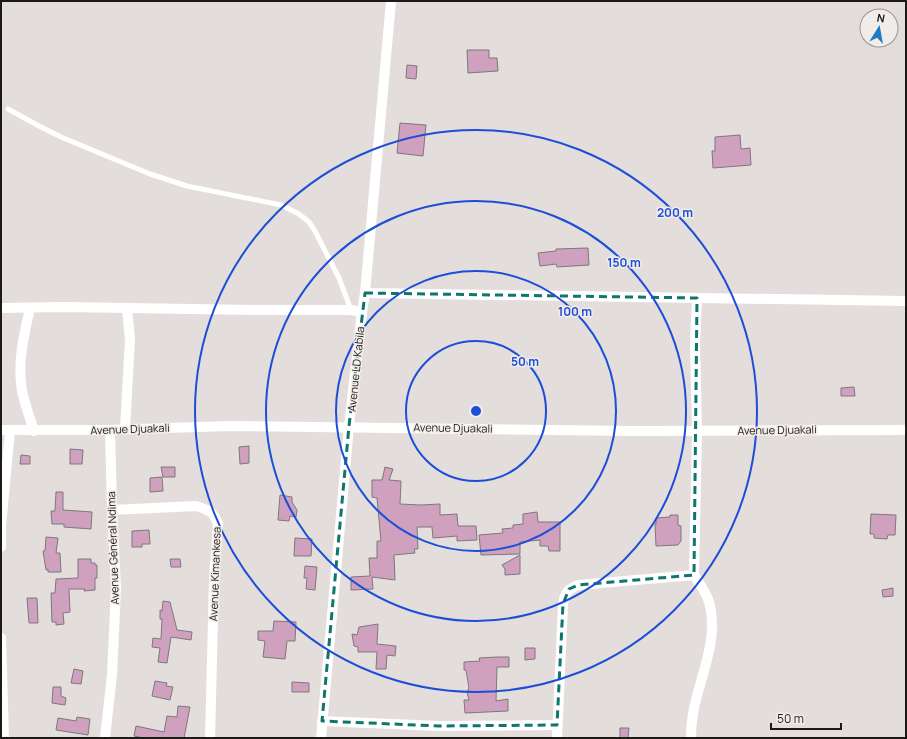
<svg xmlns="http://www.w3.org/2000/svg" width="907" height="739" viewBox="0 0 907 739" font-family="Manrope,sans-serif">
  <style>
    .building { fill: #cfa1be; stroke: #7d787b }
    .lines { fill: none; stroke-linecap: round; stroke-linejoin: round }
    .service { stroke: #fff; stroke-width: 5 }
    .minor { stroke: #fff; stroke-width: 10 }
    .marked { fill: none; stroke: #0f766e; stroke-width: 3; stroke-dasharray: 8 5; stroke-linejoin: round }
    .ring { fill: none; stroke: #1d4ed8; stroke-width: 2 }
    .labels { text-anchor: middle; stroke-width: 3; stroke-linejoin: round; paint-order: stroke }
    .street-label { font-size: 11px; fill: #1c1a19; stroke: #f1ece8 }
    .centre { fill: #1d4ed8; stroke: #f1ece8; stroke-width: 2 }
    .ring-label { font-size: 12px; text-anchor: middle; font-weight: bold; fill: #1d4ed8; stroke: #f1ece8; stroke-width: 3; stroke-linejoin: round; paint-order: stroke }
  </style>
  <rect width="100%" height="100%" fill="#e3dedb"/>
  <g class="building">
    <path d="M467,50H489V58H497L498,71L468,73Z"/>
    <path d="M407,65L417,66L416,79L406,78Z"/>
    <path d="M400,123L426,125L423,156L397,153Z"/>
    <path d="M740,135L741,149L750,148L751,165L713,168L712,151H715V137Z"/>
    <path d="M588,248L589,265L557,267L556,264L540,266L538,253L556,251V249Z"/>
    <path d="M854,387L855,396H841V388Z"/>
    <path d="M249,446V463L240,464L239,447Z"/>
    <path d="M70,449L83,450L82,464H70Z"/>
    <path d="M21,455L30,456V464H20Z"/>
    <path d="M161,467H175V477H163Z"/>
    <path d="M385,467L393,469L389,480L401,481L400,504L421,505L440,504V515L457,514L458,526H476L477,540L457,541V536L433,538L432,527H417L418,549H414L415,553L394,555L395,580L372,577L373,589L351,590V577L370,576L369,558H377V541H381L377,498L372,497V480H382Z"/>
    <path d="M162,477L163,491L150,492V478Z"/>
    <path d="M56,492H63V510L92,512L91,529L64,527V524H52L51,511H55Z"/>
    <path d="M280,495L292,497V502L297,510L296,517L290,516L289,521L278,520Z"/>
    <path d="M537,512L538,522H560V551H549L548,546H540V540L520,542V554L481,555L479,535L503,533L502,529L513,528V525L523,524V514Z"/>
    <path d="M871,514L896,515L895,535H888L887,539L874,538V534H870Z"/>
    <path d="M670,515H678V525L681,526V541L678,545L656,546L655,524H656V518L670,517Z"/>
    <path d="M149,530L150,544H142V547H132V531Z"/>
    <path d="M46,537L58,538L56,553H60L61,572H48V569L46,570L43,551H45Z"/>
    <path d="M295,538L312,539L311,556H294Z"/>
    <path d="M520,555V574L505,575V569L502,565Z"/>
    <path d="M78,559H91V563H95V565H97V578H95V590L84,591L85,589H69L70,612L63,613L64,624L56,625V622H52L51,593H55L56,579L78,578Z"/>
    <path d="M170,559H180L181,567H171Z"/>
    <path d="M305,566L317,567L315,590L306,589L307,578H304Z"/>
    <path d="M893,588V596L883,597L882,590Z"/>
    <path d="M27,598H37L38,623H29Z"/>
    <path d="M163,601L170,602L177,630L192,632L191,640L171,637L167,663L158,662L160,648L152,647L153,638L161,639L162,619H160V610L162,611Z"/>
    <path d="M274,621L296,622L295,641H287L285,659L263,657L265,641L258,640V631H273Z"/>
    <path d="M378,624L377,644L396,646L395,656L387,655L386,669H376L377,652H358V647L354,646L352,634L357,635L359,627Z"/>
    <path d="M525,648H535V659L525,660Z"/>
    <path d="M497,657H509V667H497L496,701L508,699V711L465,713L464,700H469L467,692L469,688L466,670H464V662L480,661L479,658Z"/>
    <path d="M74,669L83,671L81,684L71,683Z"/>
    <path d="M155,681L167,683L166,686L173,687L170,700L152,696Z"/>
    <path d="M292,682L309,683V692H292Z"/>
    <path d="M53,687H61V696L66,698L65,705L52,703Z"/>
    <path d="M178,706L190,707L184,738H144L134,736L136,726L164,732L167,716L177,717Z"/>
    <path d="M77,717L90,719L88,735L56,730L58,718L76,721Z"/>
    <path d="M620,728H629L628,738H620Z"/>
  </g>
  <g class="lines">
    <path class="service" d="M8,109L39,126L61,137L150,174L187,186L281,205L299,214L309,222L315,231L339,278L351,310"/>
    <g class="minor">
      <path d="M365,293L906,301"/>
      <path d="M1,308L64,307L255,310H351L362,312"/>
      <path d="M30,308C24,335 17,363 22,391C25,405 30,418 34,431"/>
      <path d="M125,429L130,339L127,309"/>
      <path d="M1,430H110L229,426L634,431L906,430"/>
      <path d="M112,510L196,506C208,510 213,511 218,524L214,579L210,738"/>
      <path d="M1,547V526L10,431"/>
      <path d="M1,638L4,738"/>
      <path d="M322,721L439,726L557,725"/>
      <path d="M105,738L112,675L116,588L112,510L110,430"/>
      <path d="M321,738L349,426L362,312L365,293L391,1"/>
      <path d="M557,738L563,604C565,592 567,590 578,585L694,575L697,431L695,344L697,298"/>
      <path d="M691,738C691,723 693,710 697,696C705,665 719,631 708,599C705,591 699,583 694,575"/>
    </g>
  </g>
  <path class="marked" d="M365,293L697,298L694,575L578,585L569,589L563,604L557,725L439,726L322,721L349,426Z"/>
  <g class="ring">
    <circle cx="476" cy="411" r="70"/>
    <circle cx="476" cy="411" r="140"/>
    <circle cx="476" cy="411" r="210"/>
    <circle cx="476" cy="411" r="281"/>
  </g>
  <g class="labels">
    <g class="street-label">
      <text transform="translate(356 369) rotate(-84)" y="4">Avenue LD Kabila</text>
      <text transform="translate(453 428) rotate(1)" y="4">Avenue Djuakali</text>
      <text transform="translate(130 429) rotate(-2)" y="4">Avenue Djuakali</text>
      <text transform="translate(777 430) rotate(-1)" y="4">Avenue Djuakali</text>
      <text transform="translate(113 548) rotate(-92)" y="4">Avenue Général Ndima</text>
      <text transform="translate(215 574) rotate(-88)" y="4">Avenue Kimankesa</text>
    </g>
  </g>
  <circle cx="476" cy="411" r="6" class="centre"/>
  <g class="ring-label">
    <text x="675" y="217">200 m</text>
    <text x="624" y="267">150 m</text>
    <text x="575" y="316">100 m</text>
    <text x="525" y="366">50 m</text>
  </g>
  <rect width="907" height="739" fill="none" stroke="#1c1a19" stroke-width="4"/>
  <g transform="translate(879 28) rotate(11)"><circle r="19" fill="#f1ece8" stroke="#9c9895"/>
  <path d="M0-3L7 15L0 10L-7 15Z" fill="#1d7bc7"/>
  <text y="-6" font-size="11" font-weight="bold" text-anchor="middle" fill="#1c1a19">N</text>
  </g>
  <path d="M771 723v6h70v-6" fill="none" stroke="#1c1a19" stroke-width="2"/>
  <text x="777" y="723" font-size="12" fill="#1c1a19" stroke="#f1ece8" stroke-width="3" paint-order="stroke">50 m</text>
</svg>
